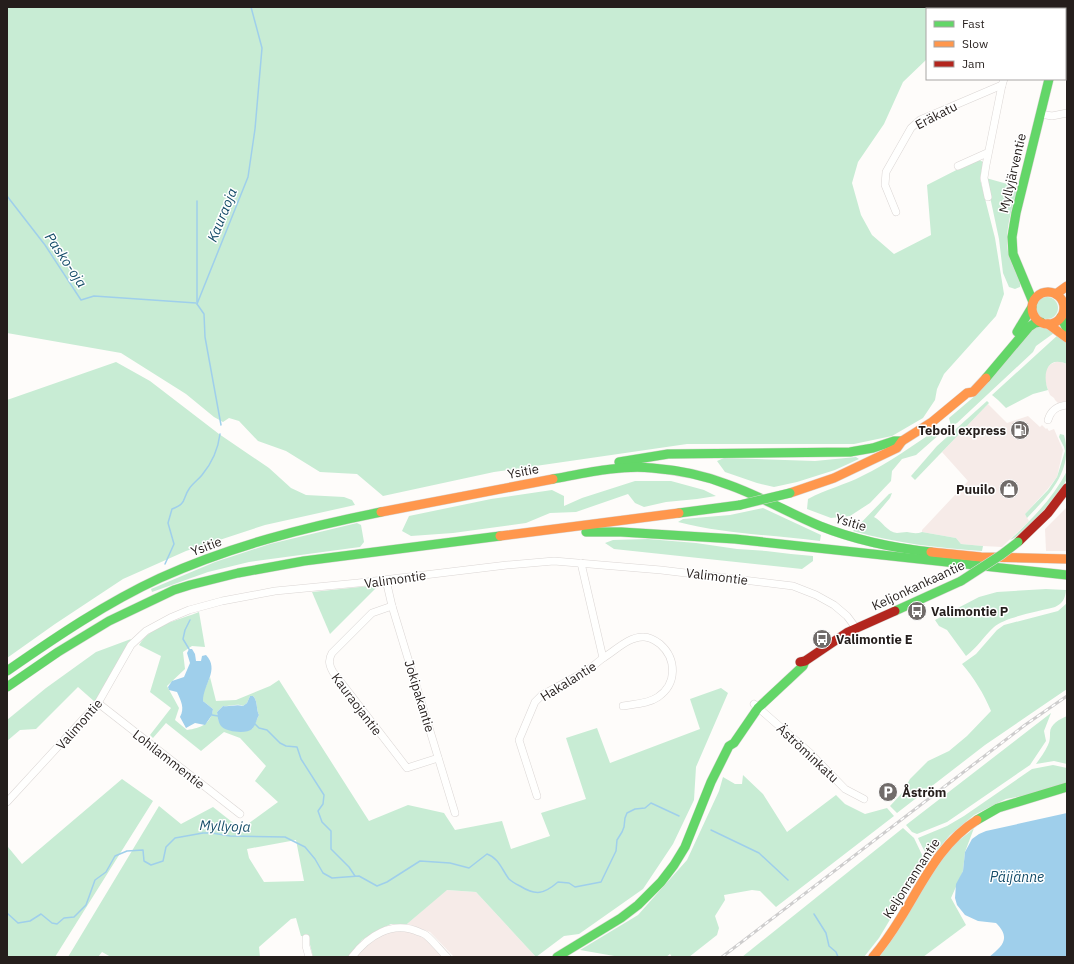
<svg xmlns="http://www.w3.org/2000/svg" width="1074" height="964" viewBox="0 0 1074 964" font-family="'IBM Plex Sans',sans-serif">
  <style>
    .built { fill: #f6ebe8 }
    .green { fill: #c8ecd4; fill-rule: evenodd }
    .water { fill: #9fcfeb }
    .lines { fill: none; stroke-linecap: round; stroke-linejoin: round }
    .stream { stroke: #9fcfeb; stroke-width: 1.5 }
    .street-casing { stroke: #dbd6d4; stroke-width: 8 }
    .fast-casing { stroke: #dbd6d4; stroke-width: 10 }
    .slow-casing { stroke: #dbd6d4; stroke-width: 10 }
    .jam-casing { stroke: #dbd6d4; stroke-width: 10 }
    .street { stroke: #fffffe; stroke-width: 7 }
    .fast { stroke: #63d668; stroke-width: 9 }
    .slow { stroke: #ff974d; stroke-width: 9 }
    .jam { stroke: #b3261e; stroke-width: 9 }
    .rail-casing { stroke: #cecdcd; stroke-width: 3 }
    .rail { stroke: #fff; stroke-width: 1.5; stroke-dasharray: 4.5; stroke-linecap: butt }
    .fast-bridge-casing { stroke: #dbd6d4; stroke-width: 10; stroke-linecap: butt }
    .fast-bridge { stroke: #63d668; stroke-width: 9 }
    .labels { text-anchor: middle; stroke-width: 3; stroke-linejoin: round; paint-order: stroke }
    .street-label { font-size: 13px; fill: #251e1c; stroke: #fff }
    .poi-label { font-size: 13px; font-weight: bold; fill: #251e1c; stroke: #fff; text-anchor: start }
    .water-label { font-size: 14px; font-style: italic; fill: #164d69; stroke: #fff }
  </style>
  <rect width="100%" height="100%" fill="#fefcfa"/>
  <g class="built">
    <path d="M1058,361L1067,364V401L1058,403L1055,400L1054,398L1050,395L1048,390L1044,377L1046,368L1051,364Z"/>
    <path d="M988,404L1007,423L1028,416L1040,427L1042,425L1046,429L1047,428L1049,431L1054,429L1063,450L1057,477L1047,490L1025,514L1029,521L1002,547L983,546L961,544L956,538L922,532V530L968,481L942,452Z"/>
    <path d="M1067,507V551H1046L1045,529Z"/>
    <path d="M446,890L476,892L536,957H454L430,932L407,924Z"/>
    <path d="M408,930L425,938L442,957H355L367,945L379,936L394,931Z"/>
  </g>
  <g class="green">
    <path d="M7,7H979L978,9H927V59L903,82L884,124L858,162L852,183L861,215L872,235L894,254L931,235L927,185L978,159L983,162L980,179L995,238L1004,294L996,316L944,374L937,389L935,400L923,418L892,436L854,444H687L494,472L383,496L357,474L320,472L286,451L258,441L239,421L229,418L223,422L214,417L186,394L121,353L7,333Z"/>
    <path d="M986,178L1018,187C1012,208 1003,235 1009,256C1012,265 1017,274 1020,283V287L1015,289L1009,287L1003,273L999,239Z"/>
    <circle cx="1047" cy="308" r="11"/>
    <path d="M1040,326L1047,328L1054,333L1036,346L1033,352L957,423L951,426L949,418L976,395L1031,329Z"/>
    <path d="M1059,334L1067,340V364C1047,355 1042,374 1048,390L1033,394L1006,408L998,400L992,395Z"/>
    <path d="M116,362L150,381L219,434L269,468L291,488L306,495L344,497L352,500L355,505L265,525L186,551L123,579L55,624L7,658V400Z"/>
    <path d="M987,401L989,403L915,480L911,476L937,446Z"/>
    <path d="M938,429L941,433L916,455L902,459L892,471L891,481L870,503L850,516L831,518L807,509L808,499C826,489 845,485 862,476C889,463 913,445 938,429Z"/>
    <path d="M1060,434L1064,435C1074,470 1049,495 1027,518L1025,514L1048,490L1057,477L1065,451L1064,447L1059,437Z"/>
    <path d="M856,457L859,459L835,470L797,482L774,487L757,483L725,472L717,461L724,458L815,461Z"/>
    <path d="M1067,471C1067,473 1067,476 1067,478C1064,490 1022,537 1010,540C1032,519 1053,498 1067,471Z"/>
    <path d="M635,481H671L704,490L716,496L697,499L666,502L644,507L635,503L628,494L576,512L550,513L526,523L453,533L411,536L402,531L409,516L491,499L552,490L564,496V506L582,498Z"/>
    <path d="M892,493L890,498L874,517C882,521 887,532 897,533C900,533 903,532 907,532C912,533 917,534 922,532L956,538L961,544L983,546L982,551C938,548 895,543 853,531L889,494Z"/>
    <path d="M763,508L821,535L820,541C773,535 724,534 678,522L683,519L730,515Z"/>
    <path d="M357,523L361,525L364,542L360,547L249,562L208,572L152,592L151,589L215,562L270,544Z"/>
    <path d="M648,539L696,543L737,549L766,551L791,554L813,556V561L802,569L614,549L605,543L613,540Z"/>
    <path d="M379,585L330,634L312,592Z"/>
    <path d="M1046,589L1066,590C1065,599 1063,603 1055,607C1040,611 1005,617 994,627C984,636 977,648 966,656L947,630L939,626L935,620L979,597L997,592Z"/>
    <path d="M1067,603V689L985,745L897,813L890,806L902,793L910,779L928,761L949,751L967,736L991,711C984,694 974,678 962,664L976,654L997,630L1004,625L1058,611Z"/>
    <path d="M199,612L205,647L192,646L183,652L185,669L167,686L179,708L175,720L187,730C201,728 211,724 213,709L203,701V693L210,677L216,701L236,700L270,686L279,680L369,821L408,805L444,813L455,830L502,821L511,849L550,836L541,813L586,799L566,738L597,728L610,763L700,729L690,699L721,688L728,693L696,767L694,800L673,844L643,889L579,934L564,936L536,957L476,892L447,890L407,924H391L376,931L362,940L348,957H313L308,936H301L296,918L291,919L259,947L260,957H111L102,952L98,957H68L159,806L181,824L213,807L241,829L278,802L255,781L266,766L240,738L224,732L201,751L166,723L153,738L150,735L171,708L150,692L161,656L139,645C151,625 179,620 199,612ZM250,696H253C258,701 256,709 259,715L252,729L219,722L217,712L223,706C230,707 236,703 243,706L247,703ZM296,840L304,881L264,882L249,858L247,849Z"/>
    <path d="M131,639L95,702L78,687L36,729L20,730L7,741V720L46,688L96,652Z"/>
    <path d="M1051,713L1044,731L1046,741L1030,765L947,822L917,834L912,832L906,825Z"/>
    <path d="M1067,716V764L1054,761L1036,764C1040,758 1045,752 1048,745C1050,741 1050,737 1050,733C1050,724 1060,719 1067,716Z"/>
    <path d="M1053,765L1067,768V784L1047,791L1006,799L974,815L950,835L928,861C927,853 921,846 918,838L947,826L964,816L1032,769Z"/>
    <path d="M743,775L763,794L787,832L836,795L845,804L865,814L887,808L894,816L776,907L760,891L752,890L724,895L725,900L715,916L719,928L717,935L689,957H672L670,954L666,957H620L580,950L638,915L687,860L719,791L723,777L735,784H742Z"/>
    <path d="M122,779L153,801L55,957H7V848L8,847L22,864Z"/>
    <path d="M903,828L914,838L925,861L879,938L864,957H742Z"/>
    <path d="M974,828L965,852L963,871L951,898L966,925L923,957H879C908,922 924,878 955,844C961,838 968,834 974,828Z"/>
  </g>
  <g class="water">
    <path d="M189,649H192L195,654L196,661H201L202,656L206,655C220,670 203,684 203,701L213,709L212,715L205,725L195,723L186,728L180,717C185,708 181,701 177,692L169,690L168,687L172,681L184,677L190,663L187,653Z"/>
    <path d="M250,696H253C258,701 256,709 259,715C256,720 256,725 252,729C247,734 227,732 222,727C218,723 218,718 217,712L223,706C230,707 236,704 243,706L247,703Z"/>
    <path d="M1067,813V957H989C1003,946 1011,938 996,923L978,921L965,915L957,905L955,898L956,884L963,871L965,852L972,839L979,834L986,831Z"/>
  </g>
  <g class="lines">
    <g class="stream">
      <path d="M7,196L45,245L81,300L94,296L196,303"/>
      <path d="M197,302V201"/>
      <path d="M197,304L248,177L255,129L262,48L251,7"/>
      <path d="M197,304L204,314L205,337L221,425"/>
      <path d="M165,564L174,544L168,523L172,509C187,504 182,499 189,489C192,484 198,480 202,475C212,463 218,450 220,434"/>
      <path d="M189,649L183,639L185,630L190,620"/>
      <path d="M212,715L218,716"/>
      <path d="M255,724L259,728L267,730L280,743L286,746L297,747L301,759L324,795L323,804L318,811L322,822L331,831V849L349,867L355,876"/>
      <path d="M711,830L759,853L788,880"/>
      <path d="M7,913L18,923L30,921L41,914L52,923L57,924L64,918L74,917L86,905L95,880L106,872L115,856L127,851L143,850L144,861L151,865L163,861L166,847L175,838L203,833H212L230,836L285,837L305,847L315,859L323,873L332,878L359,876L377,886L387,882L420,861L450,863L469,868L487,854C499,858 502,870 509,879C512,882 516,884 520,886C536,896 544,894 558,882L569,883L575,887L601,882L616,851L617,840L622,832L624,827L625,818L627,813L635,809L645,808L651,803L679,816"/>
      <path d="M814,914L826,933L829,946L836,952L838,957"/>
    </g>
    <defs>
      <g id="street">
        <path d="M1032,9L1033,7"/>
        <path d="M1040,114L1052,116L1067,113"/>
        <path d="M958,166L987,153"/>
        <path d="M988,197L984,178L986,165L1002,85L1004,79"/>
        <path d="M896,212L885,185L886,172L911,128L920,120L1002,85"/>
        <path d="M1048,420C1051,410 1057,406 1067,405"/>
        <path d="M386,580L392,606L455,813"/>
        <path d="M392,606L372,613L332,653C328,660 329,665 333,672L407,768L438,758"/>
        <path d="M603,658C615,651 629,636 644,637C650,637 656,641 660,644C677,659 677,684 658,697C648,704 634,704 623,706"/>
        <path d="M98,703L240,814"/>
        <path d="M754,704L810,753L845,789L864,799"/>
        <path d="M537,796L519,740L535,702L542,695L588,670L603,658L581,563"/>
        <path d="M7,802L98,703L131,645L146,631L170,618L189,610L222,601L275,591L358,583L507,565L554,561L661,570L793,586L816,595L834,605L847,616L856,628"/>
        <path d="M306,938V946L309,957"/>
        <path d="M352,957C368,936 392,920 419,932C422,933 425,934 427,936C434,942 440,950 447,957"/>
      </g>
      <g id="fast">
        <path d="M1065,18L1067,11"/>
        <path d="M1033,302L1013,254L1012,237L1016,213L1049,79"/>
        <path d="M1061,317L1067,329"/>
        <path d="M1017,332L1032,307"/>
        <path d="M986,378L1029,327L1035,323L1041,322"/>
        <path d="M619,462L668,454L850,452L873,448L894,441H902"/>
        <path d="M553,479C586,473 619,465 652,468C678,470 704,475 729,485C760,496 789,513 820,526C855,540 894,548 931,552"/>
        <path d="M679,513L740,505"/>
        <path d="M586,532H621L735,539L1067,575"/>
        <path d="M895,611L961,581"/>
        <path d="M7,671C56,637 106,603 160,578C231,546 306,527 381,512"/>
        <path d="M7,687L58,652L109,621L174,590L190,585L238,573L304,561L500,536"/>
        <path d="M977,820L998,808L1067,787"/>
        <path d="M557,957L621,918L638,905L661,882L674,865L685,847L711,782L729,746L734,743L758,708L803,666L805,661"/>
      </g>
      <g id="slow">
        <circle cx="1048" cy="308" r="16"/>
        <path d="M1056,294L1067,286"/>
        <path d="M1048,324L1067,338"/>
        <path d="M790,493L834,478L897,448L902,441L932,422L967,393L973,392L986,378"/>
        <path d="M381,512L553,479"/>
        <path d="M500,536L679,513"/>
        <path d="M931,552L981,557L1067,559"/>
        <path d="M873,957C883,945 892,932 900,919C922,884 940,843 977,820"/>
      </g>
      <g id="jam">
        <path d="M1018,542L1048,513L1067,488"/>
        <path d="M800,662L805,661L848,632L895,611"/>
      </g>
    </defs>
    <use href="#street" class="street-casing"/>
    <use href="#fast" class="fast-casing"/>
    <use href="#slow" class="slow-casing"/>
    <use href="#jam" class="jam-casing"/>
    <use href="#street" class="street"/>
    <use href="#fast" class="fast"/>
    <use href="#slow" class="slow"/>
    <use href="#jam" class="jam"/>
    <defs>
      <path id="rail" d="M722,957L1025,725L1067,696"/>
    </defs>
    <use href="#rail" class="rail-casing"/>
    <use href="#rail" class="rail"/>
    <defs>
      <g id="fast-bridge">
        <path d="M740,505L790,493"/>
        <path d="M961,581L1001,555L1018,542"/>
      </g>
    </defs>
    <use href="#fast-bridge" class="fast-bridge-casing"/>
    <use href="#fast-bridge" class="fast-bridge"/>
  </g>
  <defs>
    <symbol id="fuel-disc" viewBox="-11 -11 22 22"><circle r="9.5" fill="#716c6a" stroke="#fff"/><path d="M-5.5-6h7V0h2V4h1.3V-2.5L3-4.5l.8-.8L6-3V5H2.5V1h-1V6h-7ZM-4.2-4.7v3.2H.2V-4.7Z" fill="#fff"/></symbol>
    <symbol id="shop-disc" viewBox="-11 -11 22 22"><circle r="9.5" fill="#716c6a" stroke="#fff"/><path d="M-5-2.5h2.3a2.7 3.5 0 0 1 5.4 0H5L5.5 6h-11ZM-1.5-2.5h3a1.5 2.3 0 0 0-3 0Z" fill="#fff"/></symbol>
    <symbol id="bus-disc" viewBox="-11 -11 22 22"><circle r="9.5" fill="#716c6a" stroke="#fff"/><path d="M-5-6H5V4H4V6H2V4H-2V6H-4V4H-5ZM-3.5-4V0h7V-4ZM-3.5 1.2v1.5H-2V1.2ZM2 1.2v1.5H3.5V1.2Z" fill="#fff"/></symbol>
    <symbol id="parking-disc" viewBox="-11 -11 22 22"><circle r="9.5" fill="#716c6a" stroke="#fff"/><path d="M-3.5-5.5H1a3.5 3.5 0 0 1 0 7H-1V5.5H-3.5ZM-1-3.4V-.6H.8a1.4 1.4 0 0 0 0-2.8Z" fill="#fff"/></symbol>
  </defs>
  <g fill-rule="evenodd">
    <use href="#fuel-disc" x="1009" y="419" width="22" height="22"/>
    <use href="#shop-disc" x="998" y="478" width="22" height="22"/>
    <use href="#bus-disc" x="906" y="600" width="22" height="22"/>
    <use href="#bus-disc" x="811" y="628" width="22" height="22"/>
    <use href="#parking-disc" x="877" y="781" width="22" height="22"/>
  </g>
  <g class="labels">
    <g class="street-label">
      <text transform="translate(936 115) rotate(-27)" y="5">Eräkatu</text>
      <text transform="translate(1012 173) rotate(-77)" y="5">Myllyjärventie</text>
      <text transform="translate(523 471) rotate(-11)" y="5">Ysitie</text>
      <text transform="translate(851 522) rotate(17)" y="5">Ysitie</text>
      <text transform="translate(206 546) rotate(-21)" y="5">Ysitie</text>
      <text transform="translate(717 576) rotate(7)" y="5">Valimontie</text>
      <text transform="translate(395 579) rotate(-8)" y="5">Valimontie</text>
      <text transform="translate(918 585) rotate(-25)" y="5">Keljonkankaantie</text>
      <text transform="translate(568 681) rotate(-32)" y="5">Hakalantie</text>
      <text transform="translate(420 696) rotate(73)" y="5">Jokipakantie</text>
      <text transform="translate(357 704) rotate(53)" y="5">Kauraojantie</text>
      <text transform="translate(79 724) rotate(-49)" y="5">Valimontie</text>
      <text transform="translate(808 753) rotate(43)" y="5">Äströminkatu</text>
      <text transform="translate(169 759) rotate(38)" y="5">Lohilammentie</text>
      <text transform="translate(911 878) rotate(-57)" y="5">Keljonrannantie</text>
    </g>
    <g class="poi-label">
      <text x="1006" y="435" text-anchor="end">Teboil express</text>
      <text x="995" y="494" text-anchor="end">Puuilo</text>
      <text x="931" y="616">Valimontie P</text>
      <text x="836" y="644">Valimontie E</text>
      <text x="902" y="797">Åström</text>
    </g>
    <g class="water-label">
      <text transform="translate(222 215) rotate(-68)" y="5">Kauraoja</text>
      <text transform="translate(66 260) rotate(56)" y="5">Pasko-oja</text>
      <text transform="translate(225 826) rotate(2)" y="5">Myllyoja</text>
      <text x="1017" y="882">Päijänne</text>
    </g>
  </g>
  <rect width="1074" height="964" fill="none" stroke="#251e1c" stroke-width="16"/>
  <rect x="926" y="8" width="140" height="72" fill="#ffffff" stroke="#a8a5a4"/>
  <rect x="934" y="21" width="20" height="6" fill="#63d668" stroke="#a8a5a4"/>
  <text x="962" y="28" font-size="12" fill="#251e1c">Fast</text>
  <rect x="934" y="41" width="20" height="6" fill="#ff974d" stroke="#a8a5a4"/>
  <text x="962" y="48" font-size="12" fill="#251e1c">Slow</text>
  <rect x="934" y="61" width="20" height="6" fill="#b3261e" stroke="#a8a5a4"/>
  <text x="962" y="68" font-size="12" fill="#251e1c">Jam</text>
</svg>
